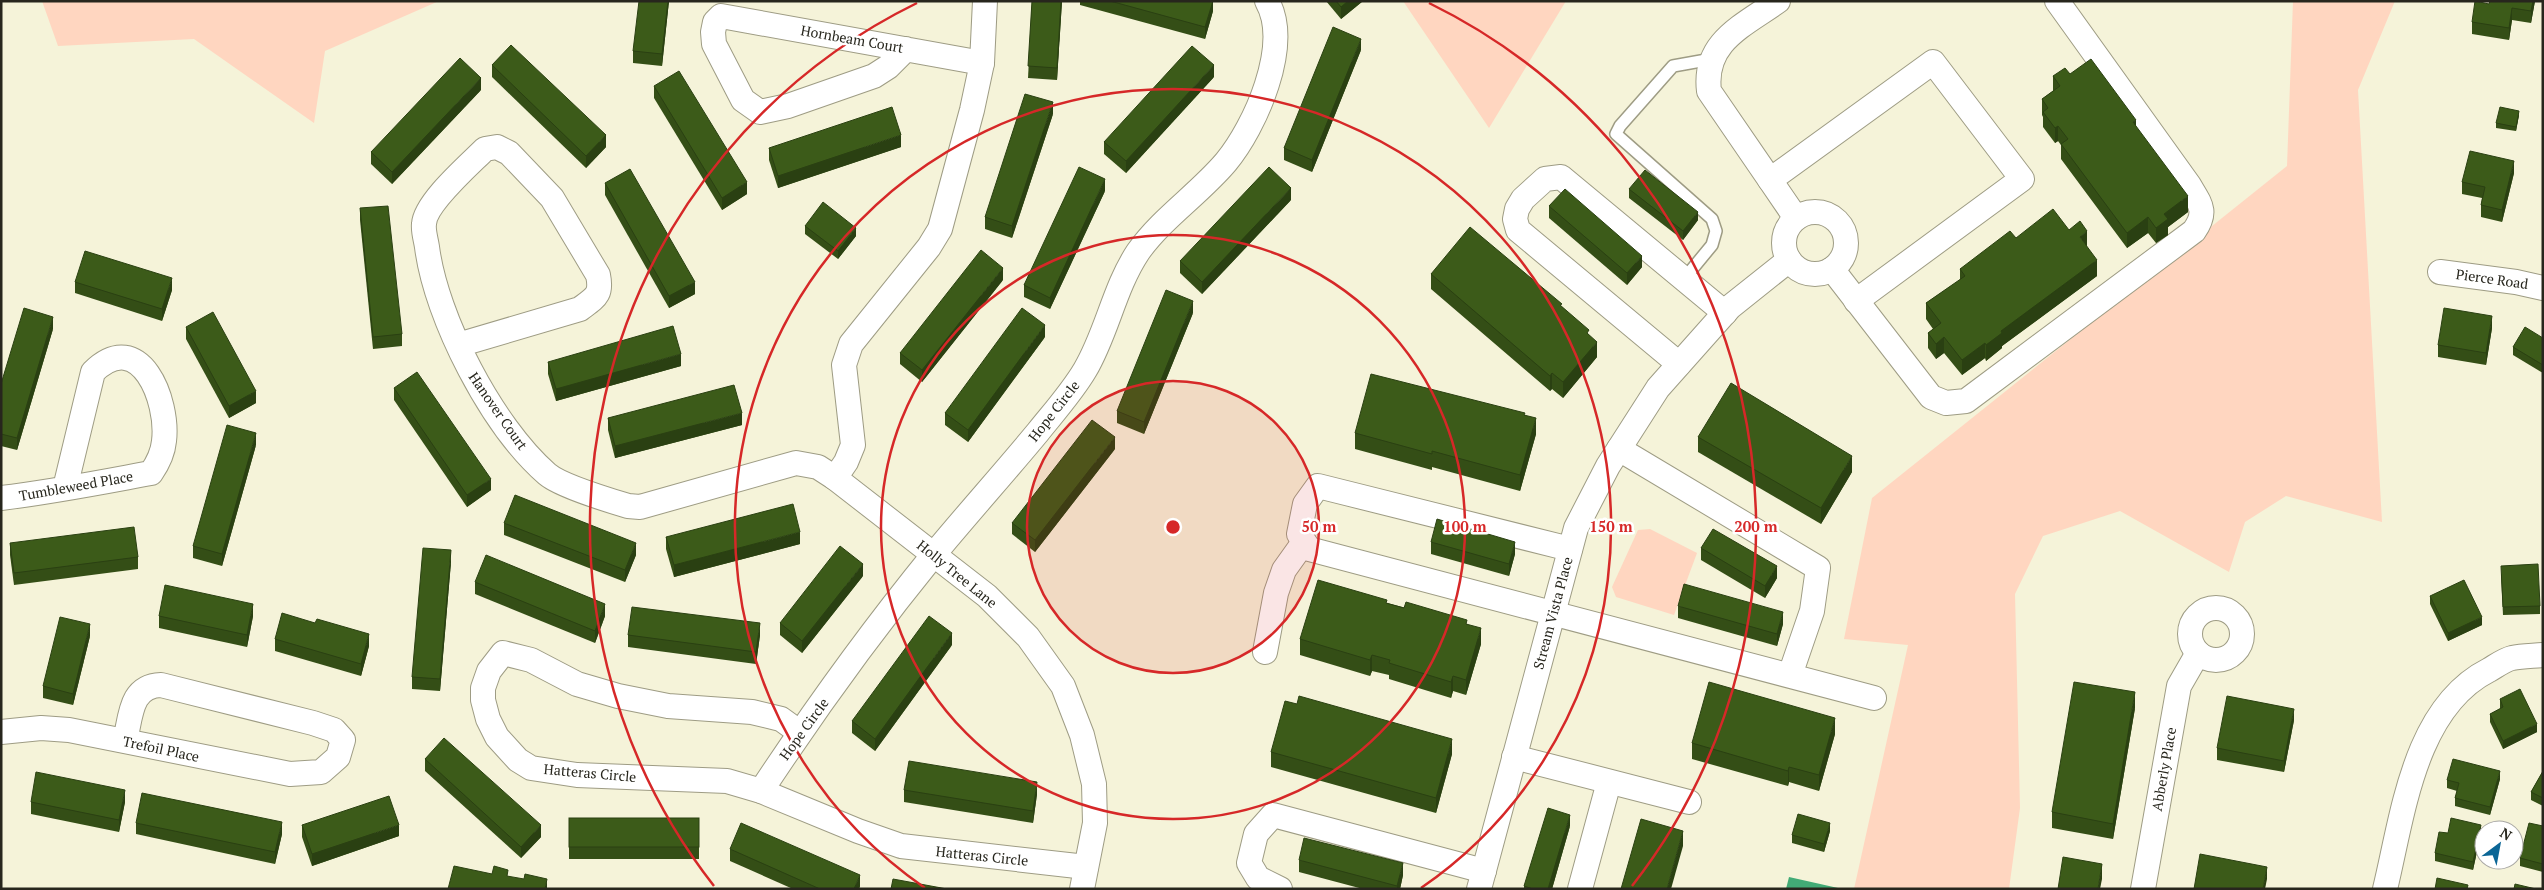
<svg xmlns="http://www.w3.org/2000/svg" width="2544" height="890" viewBox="0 0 2544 890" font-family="'PT Serif',serif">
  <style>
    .green { fill: #ffd6c0 }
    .water { fill: #42ab76 }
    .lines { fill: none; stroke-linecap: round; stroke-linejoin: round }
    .lane-casing { stroke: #9e9c84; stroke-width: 14 }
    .street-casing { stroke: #9e9c84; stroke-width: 26 }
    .lane { stroke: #fff; stroke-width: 11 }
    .street { stroke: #fff; stroke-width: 24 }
    .wall { fill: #344e16 }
    .shaded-wall { fill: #2a4012 }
    .building { fill: #3c5b19; stroke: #2a4012 }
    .ring { fill: none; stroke: #d62828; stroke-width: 2.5 }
    .labels { text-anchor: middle; stroke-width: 5; stroke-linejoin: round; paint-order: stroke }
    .street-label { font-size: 14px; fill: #27261d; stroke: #fff }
    .centre { fill: #d62828; stroke: #fff; stroke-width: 2.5 }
    .ring-label { font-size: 15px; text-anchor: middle; font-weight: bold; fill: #d62828; stroke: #fff; stroke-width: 5; stroke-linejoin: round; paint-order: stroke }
  </style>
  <rect width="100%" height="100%" fill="#f5f3d9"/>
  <g class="green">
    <path d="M42,1H439L325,51L314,123L194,39L58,46Z"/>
    <path d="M1403,1H1566L1489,128Z"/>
    <path d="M2293,1H2395L2358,90L2382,522L2286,496L2245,522L2229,572L2120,511L2043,536L2015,594L2020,808L2009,889H1854L1908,645L1844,639L1872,498L2287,166Z"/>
    <path d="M1650,529L1697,553L1674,615L1616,597L1612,587L1638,530Z"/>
  </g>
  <path class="water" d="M1789,877L1838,888V889H1786Z"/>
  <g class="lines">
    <defs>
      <path id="lane" d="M1684,279L1712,245L1716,231L1712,219L1616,134L1620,126L1673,66L1712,59"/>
      <g id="street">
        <path d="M906,49L888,67L874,76L788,106L760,112L743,100L714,44L713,32L715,22L721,16L982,63"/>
        <path d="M1770,180L1709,91C1703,42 1743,26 1778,1"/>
        <circle cx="1815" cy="243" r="31"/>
        <path d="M1796,218L1770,180L1933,62L2022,179L1856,301"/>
        <path d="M1832,269L1931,397L1946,403L1966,401L2194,231C2208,211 2200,204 2189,185L2057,1"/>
        <path d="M2440,272L2516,282L2543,288"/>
        <path d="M458,345L580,309C596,297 602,295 598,275L552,198L509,153L497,147L485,149C469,165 425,203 424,224C423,231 426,240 427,247C436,318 492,426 547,474C561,486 608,500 628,506L640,507L796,463L818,467L835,478L987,596L1028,637L1063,686L1082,735L1094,784L1095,823L1082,889"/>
        <path d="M1679,364L1518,230L1515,219L1517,209L1523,199L1545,179L1561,177L1725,313"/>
        <path d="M1619,449L1818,568L1812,611L1790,675"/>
        <path d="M835,478L846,462L853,445L844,365L851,344L929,247L940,229L972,110L982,63L985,1"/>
        <path d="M1,498C52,492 102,482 151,473C158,463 163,452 164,441C169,401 140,326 93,372L65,488"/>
        <path d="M1570,549L1318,486L1305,504L1299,534L1309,549L1874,698"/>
        <circle cx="2216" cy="634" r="26"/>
        <path d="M1265,652L1276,593L1284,570L1304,542"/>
        <path d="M1,732L41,728L69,730L290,774L321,772L338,757L343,740L334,730L313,723L161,685C130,686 131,716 125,741"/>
        <path d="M799,732L781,719L752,712L668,706L618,696L577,684L531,660L503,653L489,671L483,688V700L488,719L497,737L518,760L531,768L577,775L727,781L761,791L858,831L901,846L1086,867"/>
        <path d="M1514,757L1689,802"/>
        <path d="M761,791C815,709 873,629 935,553C969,512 1004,473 1038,432C1054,412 1072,392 1085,370C1107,333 1114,288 1138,252C1162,218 1199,194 1226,162C1255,127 1292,45 1267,1"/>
        <path d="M1280,889L1258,878L1249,863L1256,834L1273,815L1484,871"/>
        <path d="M1479,889L1576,528L1608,466L1658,388L1730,307L1789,260"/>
        <path d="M1580,889L1609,782"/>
        <path d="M2143,889L2179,686L2198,653"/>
        <path d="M2385,889C2403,815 2414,708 2489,670C2496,666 2504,660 2512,658C2522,656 2533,656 2543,655"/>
      </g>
    </defs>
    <use href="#lane" class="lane-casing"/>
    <use href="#street" class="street-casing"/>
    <use href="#lane" class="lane"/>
    <use href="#street" class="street"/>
  </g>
  <g class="wall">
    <path d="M669,1L662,66L633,63V51Z"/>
    <path d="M1032,1H1062L1057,80L1028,78Z"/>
    <path d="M1080,1H1213V11L1205,39L1080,5Z"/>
    <path d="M1326,1H1363L1341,19Z"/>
    <path d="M2535,1L2531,23L2512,20L2509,40L2472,34V22L2489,4Z"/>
    <path d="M1361,50L1312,172L1284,160V148Z"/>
    <path d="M492,65L606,147L586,168L492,77Z"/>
    <path d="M2070,74L2136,127L2188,212L2168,227V235L2156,243L2148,233L2127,248L2061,159V145L2058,141L2055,143L2043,127V117L2042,115V99L2053,91V76Z"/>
    <path d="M1214,77L1126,173L1104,154V142Z"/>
    <path d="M654,86L747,194L722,210L654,98Z"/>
    <path d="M481,90L392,184L371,164V152Z"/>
    <path d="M1053,114L1012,238L985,229V217Z"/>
    <path d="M2519,115L2516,131L2496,128V123Z"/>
    <path d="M901,147L778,188L769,160V148Z"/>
    <path d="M2514,173L2502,222L2481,217V205L2482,198L2462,194V182Z"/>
    <path d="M605,183L695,294L669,308L605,195Z"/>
    <path d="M1629,189L1698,220L1683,240L1629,198Z"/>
    <path d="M1105,191L1050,309L1024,297V285Z"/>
    <path d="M1291,200L1202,294L1180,273V261Z"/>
    <path d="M1549,206L1642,267L1627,285L1549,218Z"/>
    <path d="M360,208L402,334V346L373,349L360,220Z"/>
    <path d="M805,226L856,236L838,259L805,234Z"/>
    <path d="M2069,230L2087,247L2097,276L2002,346V348L1986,361L1985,358L1962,375L1944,353L1936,359L1928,348V333L1933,329L1926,319V303L1960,280V269L2016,238Z"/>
    <path d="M1431,274L1562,307L1589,335L1597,357L1563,398L1552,389L1550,391L1431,289Z"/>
    <path d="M1003,280L922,382L900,364V353Z"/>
    <path d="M75,282L172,290L162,321L75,293Z"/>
    <path d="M1193,313L1144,434L1117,423V411Z"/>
    <path d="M186,327L256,403L229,418L186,339Z"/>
    <path d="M2492,328L2486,365L2438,357V345Z"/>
    <path d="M53,329L17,450L1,446V384Z"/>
    <path d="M1045,337L968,442L945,425V413Z"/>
    <path d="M2543,338V373L2513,355V347Z"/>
    <path d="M548,362L681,366L556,401L548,374Z"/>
    <path d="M394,388L491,490L467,507L394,400Z"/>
    <path d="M1525,415L1536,434L1520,491L1432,467V470L1355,449V433Z"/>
    <path d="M608,418L742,425L615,458L608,430Z"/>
    <path d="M1698,437L1852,472L1821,524L1698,452Z"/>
    <path d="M256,445L222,566L193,558V546Z"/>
    <path d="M1115,449L1035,552L1012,534V523Z"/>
    <path d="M504,523L636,555L625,582L504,535Z"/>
    <path d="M666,537L800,544L674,577L666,549Z"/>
    <path d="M1431,542L1515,554L1509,576L1431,554Z"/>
    <path d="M10,543L138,557V569L14,585L10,555Z"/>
    <path d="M1701,548L1777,578L1765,598L1701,560Z"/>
    <path d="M451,562L440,691L412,689V677Z"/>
    <path d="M2501,574L2540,606V614L2503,615Z"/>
    <path d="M863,576L802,653L780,635V623Z"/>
    <path d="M475,582L605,616L595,643L475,594Z"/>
    <path d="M2430,596L2482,625L2448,641L2430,604Z"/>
    <path d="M1387,603L1467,624L1481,644L1466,695L1453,691L1451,698L1389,679V675L1372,671L1370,676L1300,655V639Z"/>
    <path d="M1678,606L1783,624L1777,646L1678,618Z"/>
    <path d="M159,616H253L247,647L159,628Z"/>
    <path d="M628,635H760L756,664L628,647Z"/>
    <path d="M90,636L73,705L43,698V686Z"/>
    <path d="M275,639L369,646L361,676L275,651Z"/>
    <path d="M952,645L875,751L852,733V721Z"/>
    <path d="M2500,699L2537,732L2503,749L2490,722V714L2500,709Z"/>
    <path d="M2135,708L2113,839L2052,828V812Z"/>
    <path d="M2294,720L2284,772L2217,760V748Z"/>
    <path d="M1835,734L1819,791L1789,782L1788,786L1692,759V743Z"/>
    <path d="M1271,752L1452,754L1436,813L1271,767Z"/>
    <path d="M425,759L541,837L521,858L425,771Z"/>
    <path d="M2543,771V806L2531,800V792Z"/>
    <path d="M2500,779L2490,815L2455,806V798L2457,791L2447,788V780Z"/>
    <path d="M904,790L1037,794L1033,823L904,802Z"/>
    <path d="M31,802H125L119,832L31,814Z"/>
    <rect x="569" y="818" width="130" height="41"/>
    <path d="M136,823L282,834L275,864L136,834Z"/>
    <path d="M302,825L399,836L312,866L302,837Z"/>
    <path d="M1570,826L1552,889H1524V886Z"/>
    <path d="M2543,826V872L2520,866V858Z"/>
    <path d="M1830,831L1824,852L1792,843V835Z"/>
    <path d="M2448,833H2481L2473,870L2435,861V853Z"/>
    <path d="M730,849L860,886L859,889H793L730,861Z"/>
    <path d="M1299,860L1403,875L1400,889H1363L1299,872Z"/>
  </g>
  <g class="shaded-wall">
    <path d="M668,1H669L662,66V54Z"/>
    <path d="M1061,1H1062L1057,80V68Z"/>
    <path d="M1213,1V11L1205,39V27Z"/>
    <path d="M1348,1H1363L1341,19V7Z"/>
    <path d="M2533,1H2535L2531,23V11Z"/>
    <path d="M2512,8V20L2509,40V28Z"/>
    <path d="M1361,39V50L1312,172V160Z"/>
    <path d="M1214,65V77L1126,173V161Z"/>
    <path d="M481,78V90L392,184V172Z"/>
    <path d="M1053,102V114L1012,238V226Z"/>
    <path d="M2519,111V115L2516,131V127Z"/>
    <path d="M2136,120V135L2133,122Z"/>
    <path d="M2058,126V141L2055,143V128Z"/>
    <path d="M606,135V147L586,168V156Z"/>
    <path d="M901,135V147L778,188V176Z"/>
    <path d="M2514,161V173L2502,222V210Z"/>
    <path d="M1105,179V191L1050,309V298Z"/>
    <path d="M747,182V194L722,210V198Z"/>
    <path d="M1291,188V200L1202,294V282Z"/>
    <path d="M2188,196V212L2168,227V235L2156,243V228L2164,214Z"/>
    <path d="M1698,212V220L1683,240V231Z"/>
    <path d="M2148,217V233L2127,248V233Z"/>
    <path d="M856,228V236L838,259V251Z"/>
    <path d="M2087,231V247L2080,237Z"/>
    <path d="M1642,256V267L1627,285V273Z"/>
    <path d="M2097,260V276L2002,346V348L1986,361V345L2001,331Z"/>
    <path d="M1003,268V280L922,382V370Z"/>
    <path d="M172,278V290L162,321V309Z"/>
    <path d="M695,282V294L669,308V296Z"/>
    <path d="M1193,301V313L1144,434V422Z"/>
    <path d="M2492,316V328L2486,365V353Z"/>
    <path d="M53,317V329L17,450V438Z"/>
    <path d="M1045,325V337L968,442V430Z"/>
    <path d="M1944,337V353L1936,359V344Z"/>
    <path d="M1597,342V357L1563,398V382Z"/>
    <path d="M1985,343V358L1962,375V360Z"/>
    <path d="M681,354V366L556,401V389Z"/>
    <path d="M1552,373V389L1550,391V376Z"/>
    <path d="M256,391V403L229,418V406Z"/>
    <path d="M742,413V425L615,458V446Z"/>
    <path d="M1536,418V434L1520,491V475Z"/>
    <path d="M256,433V445L222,566V554Z"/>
    <path d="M1115,437V449L1035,552V540Z"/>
    <path d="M1852,456V472L1821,524V508Z"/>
    <path d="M491,479V490L467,507V495Z"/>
    <path d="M800,532V544L674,577V565Z"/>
    <path d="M1515,542V554L1509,576V564Z"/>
    <path d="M636,543V555L625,582V570Z"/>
    <path d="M451,550V562L440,691V679Z"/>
    <path d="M863,564V576L802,653V641Z"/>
    <path d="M1777,566V578L1765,598V586Z"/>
    <path d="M253,604V616L247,647V635Z"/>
    <path d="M605,604V616L595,643V631Z"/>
    <path d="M1783,612V624L1777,646V634Z"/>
    <path d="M2482,617V625L2448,641V633Z"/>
    <path d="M760,623V635L756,664V652Z"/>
    <path d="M90,624V636L73,705V694Z"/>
    <path d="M1481,628V644L1466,695V680Z"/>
    <path d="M952,633V645L875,751V739Z"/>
    <path d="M369,634V646L361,676V664Z"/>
    <path d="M1372,655V671L1370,676V660Z"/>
    <path d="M1453,676V691L1451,698V682Z"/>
    <path d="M2135,692V708L2113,839V824Z"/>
    <path d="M2294,709V720L2284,772V761Z"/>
    <path d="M1835,718V734L1819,791V775Z"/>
    <path d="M2537,724V732L2503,749V741Z"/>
    <path d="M1452,739V754L1436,813V798Z"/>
    <path d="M1789,767V782L1788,786V771Z"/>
    <path d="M2500,771V779L2490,815V807Z"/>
    <path d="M1037,782V794L1033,823V811Z"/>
    <path d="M125,790V802L119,832V820Z"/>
    <path d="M1570,815V826L1552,889H1548Z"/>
    <path d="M282,822V834L275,864V852Z"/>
    <path d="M1830,823V831L1824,852V844Z"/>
    <path d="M399,825V836L312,866V854Z"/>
    <path d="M541,825V837L521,858V847Z"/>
    <path d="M2481,825V833L2473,870V862Z"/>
    <path d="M1683,831V846L1671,889H1667Z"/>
    <path d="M1403,863V875L1400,889H1397V886Z"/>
    <path d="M2102,864V879L2100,889H2098Z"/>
    <path d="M2267,867V879L2265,889H2263Z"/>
    <path d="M860,875V886L859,889H854Z"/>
    <path d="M547,879V889H545Z"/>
  </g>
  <g class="building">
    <path d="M639,1H668L662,54L633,51Z"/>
    <path d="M1032,1H1061L1057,68L1028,66Z"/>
    <path d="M1110,1H1213L1205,27Z"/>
    <path d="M1336,1H1348L1341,7Z"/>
    <path d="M2475,1L2489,4L2490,1H2533L2531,11L2512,8L2509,28L2472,22Z"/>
    <path d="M1333,27L1361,39L1312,160L1284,148Z"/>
    <path d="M511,45L606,135L586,156L492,65Z"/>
    <path d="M1192,46L1214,65L1126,161L1104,142Z"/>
    <path d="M460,58L481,78L392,172L371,152Z"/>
    <path d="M2091,59L2136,120L2133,122L2188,196L2164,214L2168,219L2156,228L2148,217L2127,233L2061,144L2068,139L2058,126L2055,128L2043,112L2048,108L2042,99L2060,86L2053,76L2065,68L2070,74Z"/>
    <path d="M679,71L747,182L722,198L654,86Z"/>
    <path d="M1025,94L1053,102L1012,226L985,217Z"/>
    <path d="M892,107L901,135L778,176L769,148Z"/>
    <path d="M2500,107L2519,111L2516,127L2496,123Z"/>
    <path d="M2470,151L2514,161L2502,210L2481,205L2485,187L2462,182Z"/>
    <path d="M1079,167L1105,179L1050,298L1024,285Z"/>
    <path d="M1269,167L1291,188L1202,282L1180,261Z"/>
    <path d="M630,169L695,282L669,296L605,183Z"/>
    <path d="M1645,170L1698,212L1683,231L1629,189Z"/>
    <path d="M1565,189L1642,256L1627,273L1549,206Z"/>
    <path d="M823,202L856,228L838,251L805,226Z"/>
    <path d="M388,206L402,334L373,337L360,208Z"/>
    <path d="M2053,209L2069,230L2080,221L2087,231L2080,237L2097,260L2001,331L2002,333L1986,345L1985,343L1962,360L1944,337L1936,344L1928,333L1941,323L1926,303L1965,276L1960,269L2010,231L2016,238Z"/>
    <path d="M1470,227L1562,304L1560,305L1589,330L1587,333L1597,342L1563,382L1552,373L1550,376L1431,274Z"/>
    <path d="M981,250L1003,268L922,370L900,353Z"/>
    <path d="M85,251L172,278L162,309L75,282Z"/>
    <path d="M1166,290L1193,301L1144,422L1117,411Z"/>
    <path d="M24,308L53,317L17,438L1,434V384Z"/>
    <path d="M1022,308L1045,325L968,430L945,413Z"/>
    <path d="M2444,308L2492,316L2486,353L2438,345Z"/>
    <path d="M213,312L256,391L229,406L186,327Z"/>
    <path d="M673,326L681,354L556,389L548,362Z"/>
    <path d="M2525,327L2543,338V365L2513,347Z"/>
    <path d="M417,372L491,479L467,495L394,388Z"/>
    <path d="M1371,374L1525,413L1524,415L1536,418L1520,475L1432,451V454L1355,433Z"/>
    <path d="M1731,383L1852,456L1821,508L1698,437Z"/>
    <path d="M734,385L742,413L615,446L608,418Z"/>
    <path d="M1092,420L1115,437L1035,540L1012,523Z"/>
    <path d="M227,425L256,433L222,554L193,546Z"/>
    <path d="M515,495L636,543L625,570L504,523Z"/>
    <path d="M793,504L800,532L674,565L666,537Z"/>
    <path d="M1437,519L1515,542L1509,564L1431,542Z"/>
    <path d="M134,527L138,557L14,573L10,543Z"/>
    <path d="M1713,529L1777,566L1765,586L1701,548Z"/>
    <path d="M840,546L863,564L802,641L780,623Z"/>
    <path d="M423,548L451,550L440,679L412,677Z"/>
    <path d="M486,555L605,604L595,631L475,582Z"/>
    <path d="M2538,564L2540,606L2503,607L2501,566Z"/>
    <path d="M1318,580L1387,600L1386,603L1404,608L1406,602L1467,620L1466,624L1481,628L1466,680L1453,676L1451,682L1389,663L1390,660L1372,655L1370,660L1300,639Z"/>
    <path d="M2464,580L2482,617L2448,633L2430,596Z"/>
    <path d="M1684,584L1783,612L1777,634L1678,606Z"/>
    <path d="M165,585L253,604L247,635L159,616Z"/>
    <path d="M632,607L760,623L756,652L628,635Z"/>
    <path d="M282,613L315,623L317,619L369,634L361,664L275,639Z"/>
    <path d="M929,616L952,633L875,739L852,721Z"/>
    <path d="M60,617L90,624L73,694L43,686Z"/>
    <path d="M1709,682L1835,718L1819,775L1789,767L1788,771L1692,743Z"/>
    <path d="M2074,682L2135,692L2113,824L2052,812Z"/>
    <path d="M2520,689L2537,724L2503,741L2490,714L2503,707L2500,699Z"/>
    <path d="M1299,696L1452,739L1436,798L1271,752L1285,701L1297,704Z"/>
    <path d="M2227,696L2294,709L2284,761L2217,748Z"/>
    <path d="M444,738L541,825L521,847L425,759Z"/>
    <path d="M2453,759L2500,771L2490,807L2455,798L2459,783L2447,780Z"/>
    <path d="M909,761L1037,782L1033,811L904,790Z"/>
    <path d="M2543,771V798L2531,792Z"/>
    <path d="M36,772L125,790L119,820L31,802Z"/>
    <path d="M142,793L282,822L275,852L136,823Z"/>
    <path d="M389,796L399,825L312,854L302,825Z"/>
    <path d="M1548,808L1570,815L1548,889H1533L1524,886Z"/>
    <path d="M1798,814L1830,823L1824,844L1792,835Z"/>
    <rect x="569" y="818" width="130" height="29"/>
    <path d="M2451,818L2481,825L2473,862L2435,853L2439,832L2448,833Z"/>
    <path d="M1641,819L1683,831L1667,889H1621Z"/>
    <path d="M741,823L860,875L854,889H820L730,849Z"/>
    <path d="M2529,823L2543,826V864L2520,858Z"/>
    <path d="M1304,838L1403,863L1397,886L1299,860Z"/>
    <path d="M2200,854L2267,867L2263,889H2194Z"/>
    <path d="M2063,857L2102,864L2098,889H2058Z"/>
    <path d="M454,866L492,874L494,866L508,870L507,876L524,879L525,874L547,879L545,889H448Z"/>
    <path d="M2437,878L2468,885L2467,889H2435Z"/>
    <path d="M893,879L947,889H891Z"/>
    <path d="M2515,884L2536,889H2514Z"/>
  </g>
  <circle cx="1173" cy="527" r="146" fill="#d62828" fill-opacity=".12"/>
  <g class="ring">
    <circle cx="1173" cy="527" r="146"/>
    <circle cx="1173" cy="527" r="292"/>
    <path d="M925 888A438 438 0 1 1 1421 888"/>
    <path d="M714 886A583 583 0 0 1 917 3M1429 3A583 583 0 0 1 1632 886"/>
  </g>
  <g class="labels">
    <g class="street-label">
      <text transform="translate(852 39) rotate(10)" y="5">Hornbeam Court</text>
      <text transform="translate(2492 279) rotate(8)" y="5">Pierce Road</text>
      <text transform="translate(498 411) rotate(55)" y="5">Hanover Court</text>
      <text transform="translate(1054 411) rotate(-52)" y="5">Hope Circle</text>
      <text transform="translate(76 486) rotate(-10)" y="5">Tumbleweed Place</text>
      <text transform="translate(957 574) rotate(39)" y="5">Holly Tree Lane</text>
      <text transform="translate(1553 613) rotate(-75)" y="5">Stream Vista Place</text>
      <text transform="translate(804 729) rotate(-54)" y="5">Hope Circle</text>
      <text transform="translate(161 749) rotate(12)" y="5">Trefoil Place</text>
      <text transform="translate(2164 769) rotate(-80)" y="5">Abberly Place</text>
      <text transform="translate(590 773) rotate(5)" y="5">Hatteras Circle</text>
      <text transform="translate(982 856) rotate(6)" y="5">Hatteras Circle</text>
    </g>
  </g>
  <circle cx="1173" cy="527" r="8" class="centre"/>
  <g class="ring-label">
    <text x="1319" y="532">50 m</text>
    <text x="1465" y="532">100 m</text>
    <text x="1611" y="532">150 m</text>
    <text x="1756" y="532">200 m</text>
  </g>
  <rect width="2544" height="890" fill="none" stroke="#27261d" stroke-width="5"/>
  <g transform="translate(2499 845) rotate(32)"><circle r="24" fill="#ffffff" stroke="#a9a8a5"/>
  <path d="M0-4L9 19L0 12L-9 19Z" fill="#0b6696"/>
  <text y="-8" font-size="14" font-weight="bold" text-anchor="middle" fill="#27261d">N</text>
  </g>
</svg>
